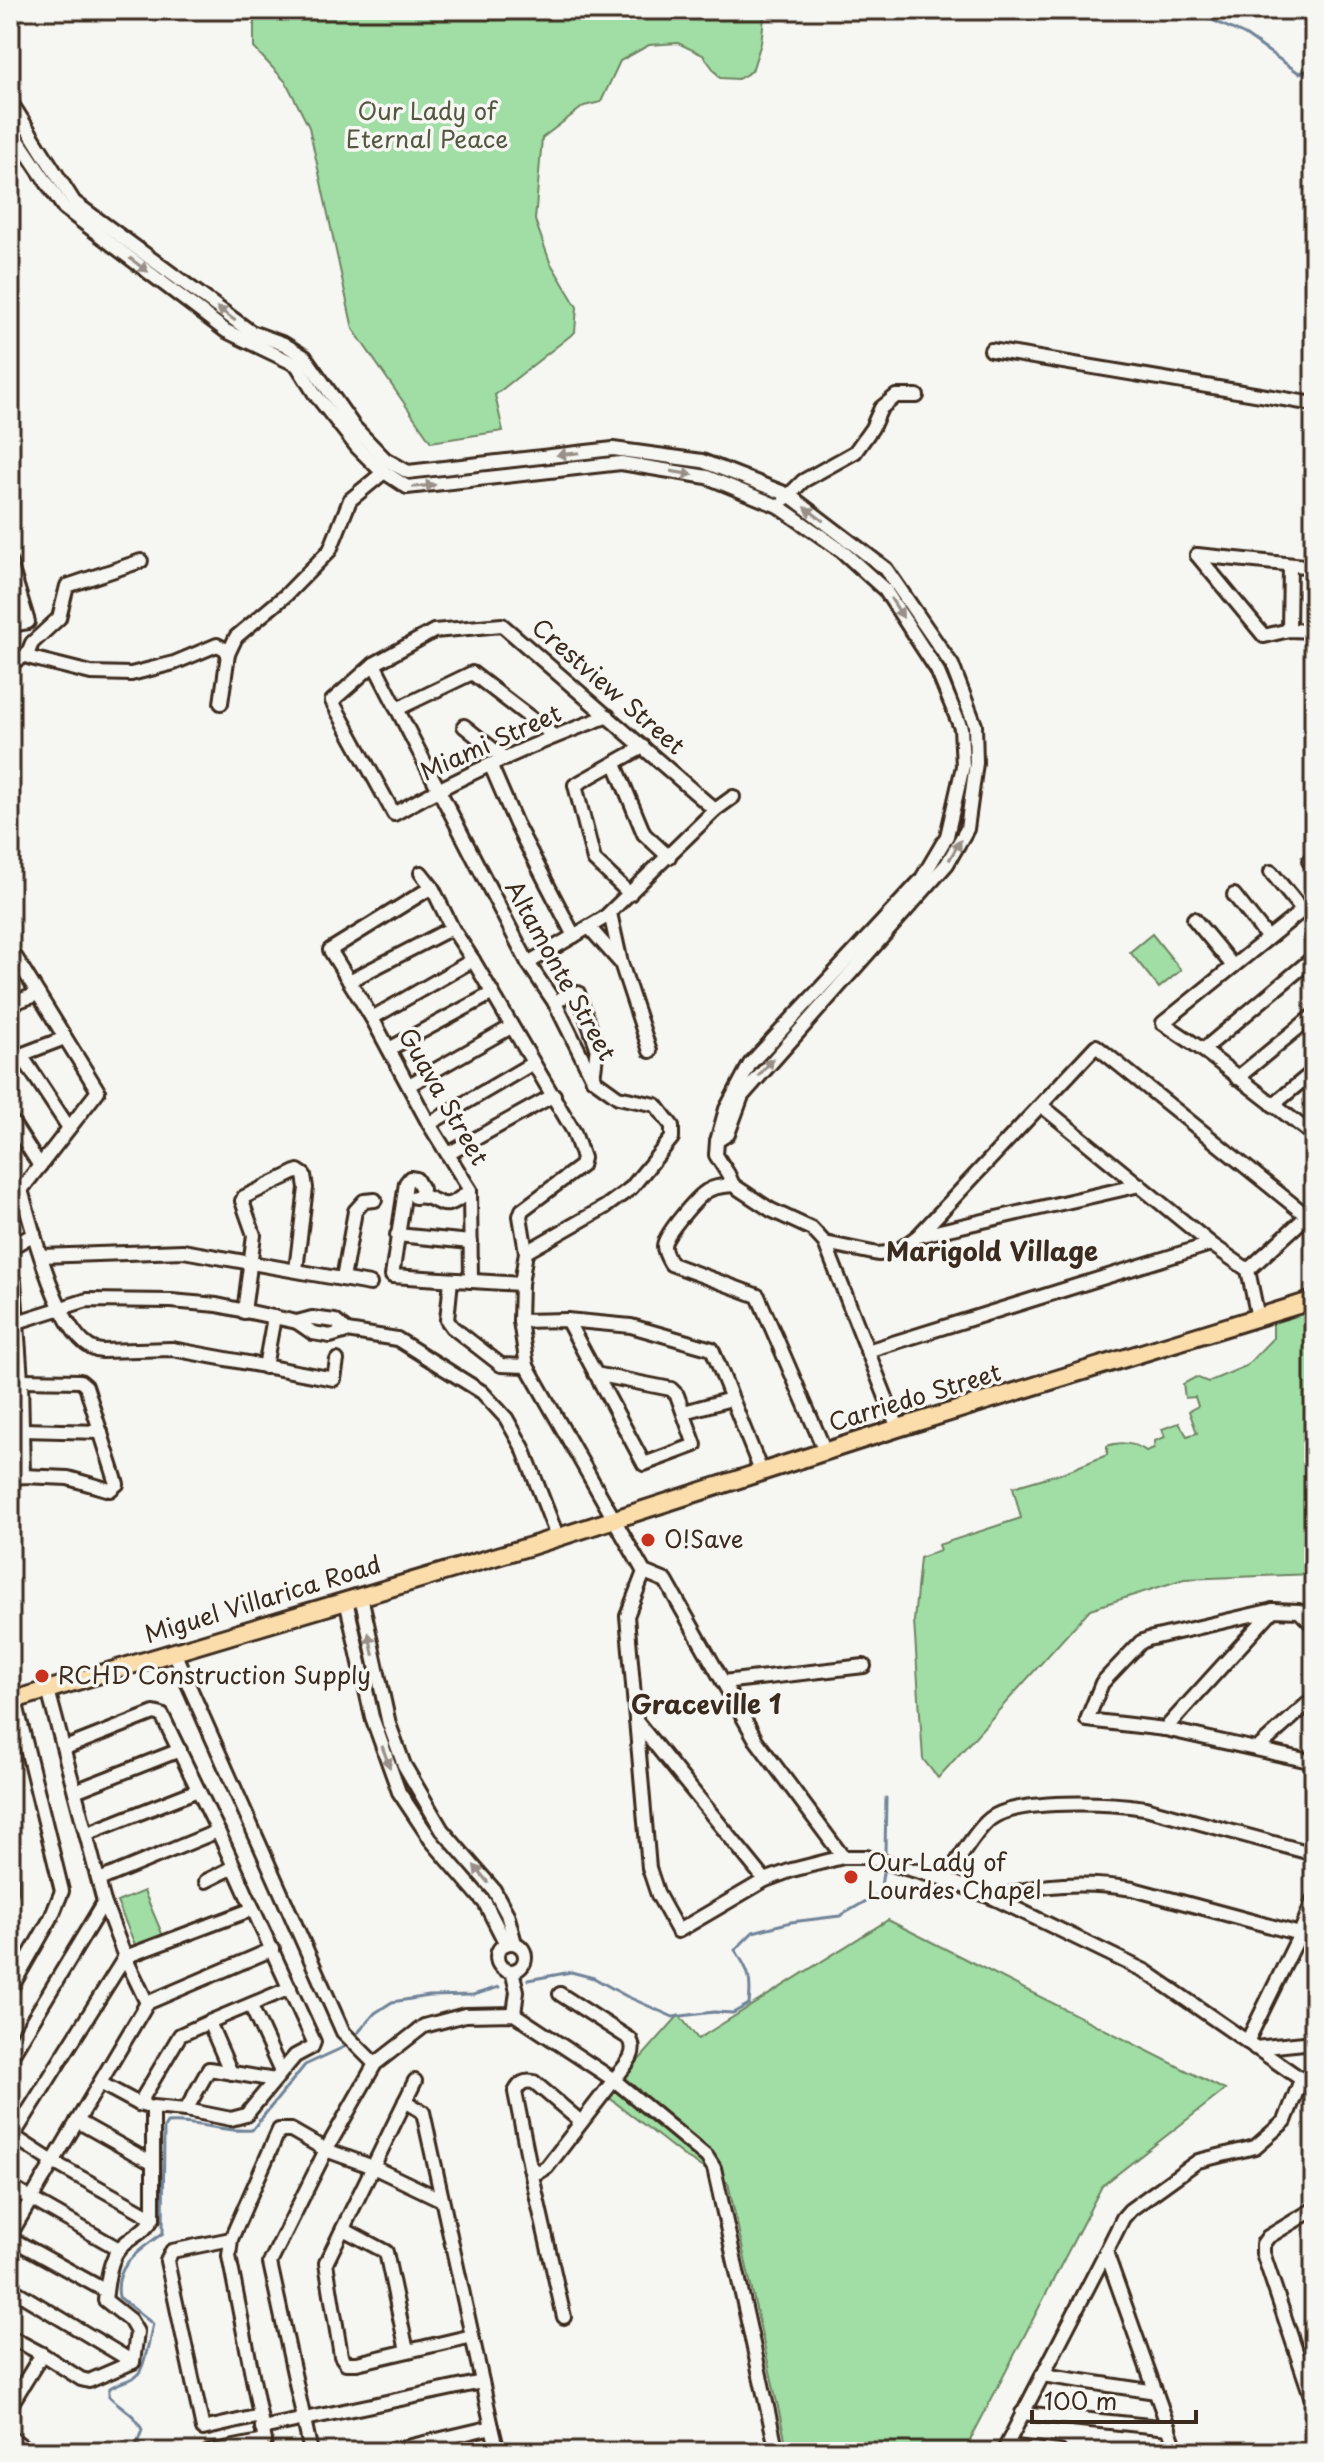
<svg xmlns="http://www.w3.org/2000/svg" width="1324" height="2462" viewBox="0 0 1324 2462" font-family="'Playpen Sans',sans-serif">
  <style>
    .green { fill: #a0dea5; stroke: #6e8462; stroke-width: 2 }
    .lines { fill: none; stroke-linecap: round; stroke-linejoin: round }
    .stream { stroke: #6f8398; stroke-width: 3 }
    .minor-casing { stroke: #3b2a1e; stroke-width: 18 }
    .major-casing { stroke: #3b2a1e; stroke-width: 22 }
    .minor { stroke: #f6f6f2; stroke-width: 12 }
    .major { stroke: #faddab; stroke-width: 16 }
    .oneway { fill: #989088 }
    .poi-dot { fill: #c8321e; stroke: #f6f6f2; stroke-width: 3 }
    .labels { text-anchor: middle; stroke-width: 7; stroke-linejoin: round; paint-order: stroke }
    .park-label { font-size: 24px; fill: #545740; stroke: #f6f6f2 }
    .street-label { font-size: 24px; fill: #3b2a1e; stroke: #f6f6f2 }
    .poi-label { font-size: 24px; fill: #3b2a1e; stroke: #f6f6f2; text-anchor: start }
    .neighbourhood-label { font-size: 26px; font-weight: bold; fill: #3b2a1e; stroke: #f6f6f2 }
  </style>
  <rect width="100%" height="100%" fill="#f6f6f2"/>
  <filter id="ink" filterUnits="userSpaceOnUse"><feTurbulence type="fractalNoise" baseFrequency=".0125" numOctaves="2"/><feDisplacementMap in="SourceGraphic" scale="16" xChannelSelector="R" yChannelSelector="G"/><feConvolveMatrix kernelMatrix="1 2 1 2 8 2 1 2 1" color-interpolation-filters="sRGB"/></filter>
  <g filter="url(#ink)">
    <g class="green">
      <path d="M257,10H765L761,43L752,71L738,79L720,78L703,55L678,43L649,45L620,61L601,102L584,106L542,138L535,220L550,262L577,307L575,332L495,395L503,431L431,442L353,329L309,127L286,82L254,48V21Z"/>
      <path d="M1152,934L1181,970L1159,988L1130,952Z"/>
      <path d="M1314,1308V1574L1184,1579L1090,1609L938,1778L923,1759L914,1621L920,1558L940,1550L938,1545L1021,1518L1013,1487L1065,1472L1107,1455V1446C1119,1441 1135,1443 1146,1451L1154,1448L1155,1441L1165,1437L1162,1429L1179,1423L1187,1436L1197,1433L1189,1411L1198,1406L1195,1397L1185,1398L1183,1384L1196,1377L1208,1382L1246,1366L1273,1338V1321Z"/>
      <path d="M144,1891L163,1936L136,1947L117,1902Z"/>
      <path d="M888,1920L1225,2090L1102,2186L964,2452H788L728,2183L685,2157L607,2096L679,2015L698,2039Z"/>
    </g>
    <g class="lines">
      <g class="stream">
        <path d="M1190,10L1245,35L1299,73L1314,69"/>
        <path d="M885,1853L886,1798"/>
        <path d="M528,1980L571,1972L594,1978L626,1996L673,2017L714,2012L733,2013L749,2004C752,1979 749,1970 735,1950L753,1932L791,1922L840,1916L880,1893L883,1873"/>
        <path d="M356,2035L375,2013L392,2002L429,1996L473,1995L499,1987"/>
        <path d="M105,2452H126"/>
        <path d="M129,2452L136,2446L142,2430C137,2415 120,2407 109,2396V2389C117,2382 130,2382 138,2374C145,2367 150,2335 153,2324L119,2297C113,2265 141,2249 163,2233L164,2128L167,2123C196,2120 223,2133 252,2130L305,2065L344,2047"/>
        <path d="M198,2452L202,2451"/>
      </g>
      <defs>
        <g id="minor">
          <path d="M10,101L74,202L251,332L284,344L305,357L354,427L385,459L408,472L613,449L702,461L789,495L886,569L952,665L975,725L976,763L967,829L947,864L742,1096L728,1134L717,1141L716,1155L728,1174L733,1185L771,1210L812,1229L825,1243L898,1428"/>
          <path d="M10,128L64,208L226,331L297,365L315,394L357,447L378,468L407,487L621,463L707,477L778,506L842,551L885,590L937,670L961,728L963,766L947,836L921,880L750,1064L726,1109L717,1141"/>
          <path d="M991,350L1314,404"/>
          <path d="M785,499L803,481L855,452L872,428L881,408L896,396H917"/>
          <path d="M1197,555L1264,636L1289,630L1314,631"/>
          <path d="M1197,555L1314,567"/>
          <path d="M10,563L28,622L10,625"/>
          <path d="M1289,630L1290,565"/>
          <path d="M228,654L236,637L286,595L330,550L350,500L384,472"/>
          <path d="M27,655L31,658L91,673L131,674L174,663L217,645L225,649L228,654L221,703"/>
          <path d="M10,663L27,655L32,643L59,618L67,586L141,561"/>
          <path d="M374,664L528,963L555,1003L593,1079L618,1097L656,1105L672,1126V1138L631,1188L605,1207L526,1252L521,1284L520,1321L527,1366L644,1572L666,1581L756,1740L843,1857"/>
          <path d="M397,709L472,673L554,736"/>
          <path d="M608,716C535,743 462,775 394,814L332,701L374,664L434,631L502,625L715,810"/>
          <path d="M464,726L505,759"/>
          <path d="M615,764L644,834L669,857"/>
          <path d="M491,766L516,824L574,936"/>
          <path d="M1309,861L1314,867"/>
          <path d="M1271,872L1302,910"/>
          <path d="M421,873L432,887L452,928L473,960L574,1132L583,1158L581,1166L522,1210L520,1216L526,1252"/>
          <path d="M432,887L330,950L372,1018L429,1124L470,1190L471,1281"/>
          <path d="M630,894L594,860L575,785L643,747"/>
          <path d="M1234,895L1268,938"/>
          <path d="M1314,901L1163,1023L1203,1050L1314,1136"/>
          <path d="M610,913L621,963L650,1051"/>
          <path d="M1194,919L1233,966"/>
          <path d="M589,927L619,961"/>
          <path d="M10,957L16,958L98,1091L21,1190L10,1196"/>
          <path d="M528,963L604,918L715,810L733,797"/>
          <path d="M349,981L452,928"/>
          <path d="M555,1003L569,993H578L597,1047L593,1079"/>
          <path d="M10,1004L38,994"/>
          <path d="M372,1018L473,960"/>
          <path d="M389,1049L491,994"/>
          <path d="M1203,1050L1314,957"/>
          <path d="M21,1055L69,1128"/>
          <path d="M10,1059L65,1038"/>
          <path d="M1237,1078L1314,1015"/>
          <path d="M409,1085L511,1027"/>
          <path d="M1273,1105L1314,1071"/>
          <path d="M1042,1106L1211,1244L1248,1270L1258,1318"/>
          <path d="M10,1119L40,1166"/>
          <path d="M429,1124L533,1063"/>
          <path d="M448,1154L554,1095"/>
          <path d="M733,1185C724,1186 714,1186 707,1191C697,1197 664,1235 664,1246C664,1252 668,1259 671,1264L758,1296L825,1451"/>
          <path d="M21,1190C32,1225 60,1349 102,1351L172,1349L334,1379L337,1360"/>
          <path d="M421,1196L422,1189L416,1179L410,1178L406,1183L392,1276L521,1284"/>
          <path d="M415,1197C441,1193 437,1220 470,1190"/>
          <path d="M397,1235L471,1242"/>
          <path d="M918,1236L1140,1185"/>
          <path d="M825,1243L878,1254L896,1252L918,1236L1096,1046L1307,1216L1248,1270"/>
          <path d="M10,1248L34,1234"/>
          <path d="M41,1256L183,1251L370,1284"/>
          <path d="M343,1279L355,1211L364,1201L375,1200"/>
          <path d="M451,1280L447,1320L452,1327L501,1365L527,1366"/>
          <path d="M10,1283L14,1281L21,1380L23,1476"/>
          <path d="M244,1312L254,1235L242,1201L244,1197L298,1171L304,1175L306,1188L296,1270"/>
          <path d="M567,1320L644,1464L695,1445L677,1395L671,1389L595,1374"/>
          <path d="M520,1321L567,1320L631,1326L712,1349L761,1471"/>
          <path d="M17,1322L87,1300L171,1301L217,1305L297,1322L312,1318L335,1321L347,1331"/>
          <path d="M297,1322L313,1333L330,1336L347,1331L397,1339L482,1392L506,1418L523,1448L557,1536"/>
          <path d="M867,1351L1211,1244"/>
          <path d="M265,1367L274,1317"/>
          <path d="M684,1412L731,1399"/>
          <path d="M22,1430L101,1432"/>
          <path d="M10,1479L23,1476L68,1478L110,1490L117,1484L86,1386L80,1381L21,1380"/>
          <path d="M644,1572L627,1616L649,1868L658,1895L678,1931L765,1880L792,1870L843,1857H866L945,1879L996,1899L1145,1971L1314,2088"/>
          <path d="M361,1596L389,1724L404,1765L442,1830L494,1890L507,1914L515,1943"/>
          <path d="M346,1600L372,1717L399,1792L431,1840L485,1903L506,1944"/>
          <path d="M1314,1626L1299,1611L1273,1610L1148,1639L1141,1642L1102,1683L1087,1720L1165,1729L1314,1762"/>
          <path d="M174,1652L343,2032L375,2064"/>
          <path d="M723,1682L864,1666"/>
          <path d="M636,1721L765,1880"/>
          <path d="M1165,1729L1273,1610"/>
          <path d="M65,1748L154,1713L162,1715L218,1831"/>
          <path d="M1257,1749L1314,1698"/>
          <path d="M75,1791L180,1750"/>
          <path d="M86,1834L198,1790"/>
          <path d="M10,1874V1892"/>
          <path d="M945,1879C958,1862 974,1832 990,1819C1017,1798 1111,1803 1145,1808L1314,1854"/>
          <path d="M206,1881L234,1867"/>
          <path d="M996,1899C1037,1882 1089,1882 1133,1889L1300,1934"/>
          <circle cx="511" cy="1957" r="14"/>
          <path d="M512,1971L517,1991L514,2014"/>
          <path d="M10,1990L51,1918L62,1891L15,1700"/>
          <path d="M147,2003L273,1949"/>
          <path d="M251,2006L281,2072"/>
          <path d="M209,2022L290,1988"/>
          <path d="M1247,2042L1300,1934L1314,1898"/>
          <path d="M1255,2048L1314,2042"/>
          <path d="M10,2058L104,1902"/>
          <path d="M415,2081L326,2263L341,2356L346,2363H357L472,2336"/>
          <path d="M100,2083L139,2104L146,2106"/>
          <path d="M405,2101L423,2112L492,2427"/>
          <path d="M139,2104L180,2035L209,2022L231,2073"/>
          <path d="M186,2110L209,2069L275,2080"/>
          <path d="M77,2121L152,2163"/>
          <path d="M10,2134L53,2162L153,2218"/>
          <path d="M13,2136L125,1957L253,1909L218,1831L99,1880"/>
          <path d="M530,2167L515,2092C520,2083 524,2080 534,2082L581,2122"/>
          <path d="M10,2187L119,2249"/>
          <path d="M1314,2209L1268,2237L1263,2244V2253L1314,2405"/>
          <path d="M343,2229L386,2252L407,2351"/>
          <path d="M10,2235L147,2003L125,1957L104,1902L48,1690"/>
          <path d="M10,2238L106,2291"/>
          <path d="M231,2239L172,2251L167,2261L203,2429L260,2416"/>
          <path d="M10,2288L133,2362"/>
          <path d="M564,2317L530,2167L539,2172L547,2167L614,2080L707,2157L714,2168L777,2452"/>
          <path d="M10,2337L42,2354L81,2379L89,2381L133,2362L137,2332L130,2320L105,2300C107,2285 109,2261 119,2249C129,2237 145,2233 153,2218V2107L186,2110L231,2119L246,2115L295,2056L312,2047L314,2042L253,1909"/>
          <path d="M1042,2375L1156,2392"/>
          <path d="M10,2406L42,2354"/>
          <path d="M1022,2413L1169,2428"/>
          <path d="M262,2428L482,2382"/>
          <path d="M10,2437L30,2452"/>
          <path d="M1007,2446L1060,2452"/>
          <path d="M209,2452L265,2441L229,2256L231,2239L279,2130H291L326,2150L373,2167L442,2200"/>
          <path d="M311,2452L270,2263L326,2150L375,2064L424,2026L465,2015L514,2014L614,2080C623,2067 639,2055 630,2039L560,1994"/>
          <path d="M386,2452L492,2427L498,2452"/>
          <path d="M1003,2452L1106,2252"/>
          <path d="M1177,2452L1106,2252L1123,2218L1130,2210L1198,2161L1255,2147L1285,2121L1301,2080"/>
        </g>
        <path id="major" d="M10,1701L531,1546L898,1428L1314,1300"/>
      </defs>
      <use href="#minor" class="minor-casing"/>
      <use href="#major" class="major-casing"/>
      <use href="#minor" class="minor"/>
      <use href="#major" class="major"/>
    </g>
    <defs><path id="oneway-solid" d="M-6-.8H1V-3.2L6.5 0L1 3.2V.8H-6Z" transform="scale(2)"/></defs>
    <g class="oneway">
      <use href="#oneway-solid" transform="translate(139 265) rotate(37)"/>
      <use href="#oneway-solid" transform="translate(226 314) rotate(-144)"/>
      <use href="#oneway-solid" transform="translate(568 454) rotate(174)"/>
      <use href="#oneway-solid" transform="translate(682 473) rotate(9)"/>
      <use href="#oneway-solid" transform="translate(424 486) rotate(-5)"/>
      <use href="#oneway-solid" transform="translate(814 514) rotate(-143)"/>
      <use href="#oneway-solid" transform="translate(897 608) rotate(57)"/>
      <use href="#oneway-solid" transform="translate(955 850) rotate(-60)"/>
      <use href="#oneway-solid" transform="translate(766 1067) rotate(-50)"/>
      <use href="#oneway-solid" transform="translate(371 1644) rotate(-102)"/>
      <use href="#oneway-solid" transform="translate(386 1757) rotate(70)"/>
      <use href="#oneway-solid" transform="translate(481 1874) rotate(-129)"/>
    </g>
  </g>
  <g class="poi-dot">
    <circle cx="648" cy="1540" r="8"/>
    <circle cx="42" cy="1676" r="8"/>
    <circle cx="851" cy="1877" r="8"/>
  </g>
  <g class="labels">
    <g class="park-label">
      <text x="427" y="120">Our Lady of<tspan x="427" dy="28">Eternal Peace</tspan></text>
    </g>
    <g class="street-label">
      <text transform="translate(608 687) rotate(41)" y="8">Crestview Street</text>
      <text transform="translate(491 743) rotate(-24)" y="8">Miami Street</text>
      <text transform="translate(560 971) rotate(61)" y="8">Altamonte Street</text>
      <text transform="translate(443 1097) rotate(60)" y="8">Guava Street</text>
      <text transform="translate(915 1398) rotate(-17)" y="8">Carriedo Street</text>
      <text transform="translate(263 1600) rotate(-17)" y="8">Miguel Villarica Road</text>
    </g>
    <g class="poi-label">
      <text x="664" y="1548">O!Save</text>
      <text x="58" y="1684">RCHD Construction Supply</text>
      <text x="867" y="1871">Our Lady of<tspan x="867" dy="28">Lourdes Chapel</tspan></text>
    </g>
    <g class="neighbourhood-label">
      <text x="992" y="1261">Marigold Village</text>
      <text x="706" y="1714">Graceville 1</text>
    </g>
  </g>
  <rect width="1324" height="2462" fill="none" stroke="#f6f6f2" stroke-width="40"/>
  <rect x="20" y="20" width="1284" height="2422" fill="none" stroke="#3b2a1e" stroke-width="3" filter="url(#ink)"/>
  <path d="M1032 2410v12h164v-12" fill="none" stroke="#3b2a1e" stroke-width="4"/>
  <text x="1044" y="2410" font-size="24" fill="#3b2a1e" stroke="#f6f6f2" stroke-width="6" paint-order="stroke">100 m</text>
</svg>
